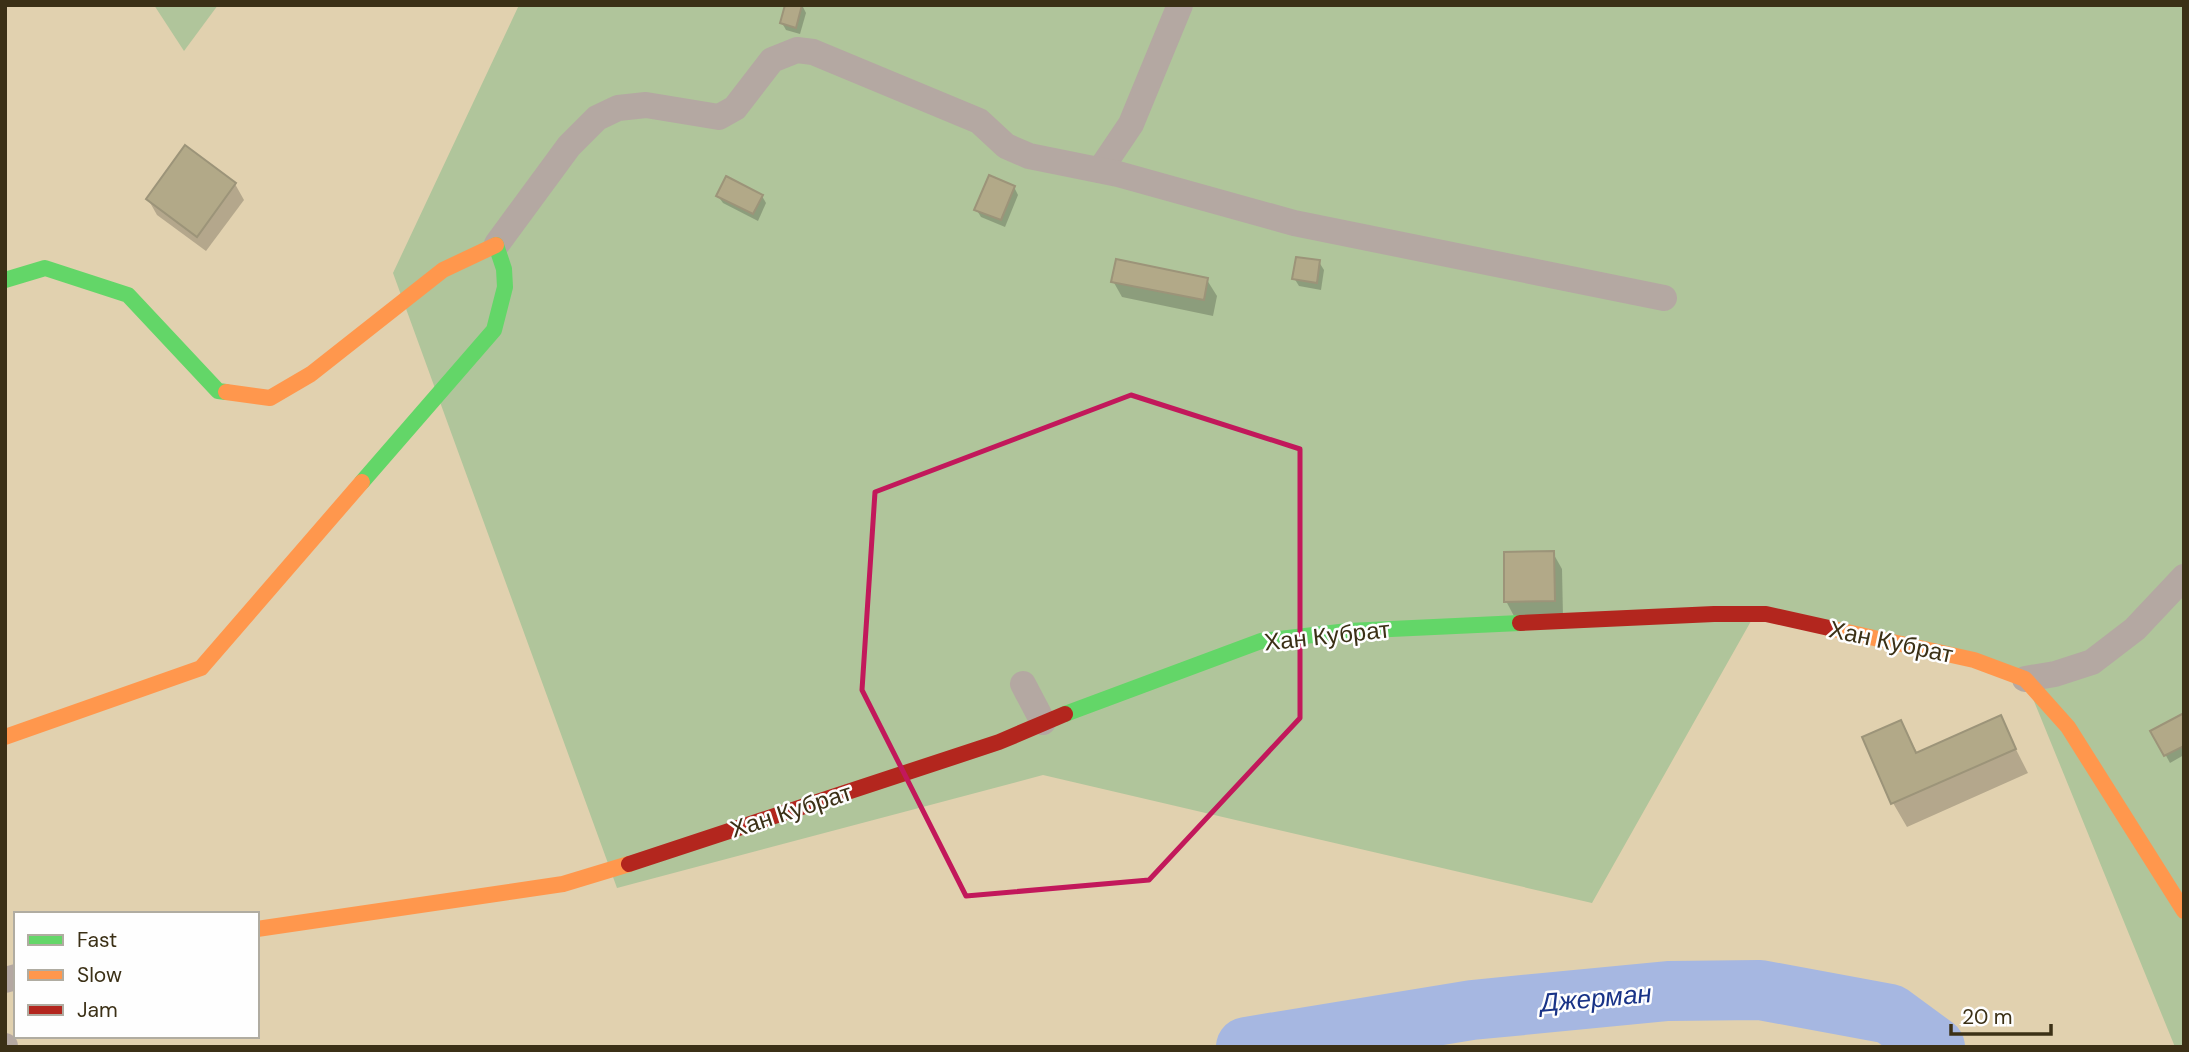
<svg xmlns="http://www.w3.org/2000/svg" width="2189" height="1052" viewBox="0 0 2189 1052" font-family="'DM Sans',sans-serif">
  <style>
    .green { fill: #b0c59b }
    .shadow { fill: #0003 }
    .lines { fill: none; stroke-linecap: round; stroke-linejoin: round }
    .river { stroke: #a6b7e1; stroke-width: 60 }
    .building { fill: #b2a988; stroke: #9c9479; stroke-width: 2 }
    .street { stroke: #b4a8a2; stroke-width: 26 }
    .fast { stroke: #63d668; stroke-width: 16 }
    .slow { stroke: #ff974d; stroke-width: 16 }
    .jam { stroke: #b3261e; stroke-width: 16 }
    .marked { fill: none; stroke: #c2185b; stroke-width: 5; stroke-linejoin: round }
    .labels { text-anchor: middle; stroke-width: 5; stroke-linejoin: round; paint-order: stroke }
    .street-label { font-size: 24px; fill: #3b3016; stroke: #fefefe }
    .water-label { font-size: 26px; font-style: italic; fill: #193387; stroke: #fefefe }
  </style>
  <rect width="100%" height="100%" fill="#e1d1af"/>
  <g class="green">
    <path d="M154,5H218L184,51Z"/>
    <path d="M519,5H2184V1047H2175L2025,679L1755,614L1592,903L1043,775L617,888L393,273Z"/>
  </g>
  <g class="shadow">
    <path d="M802,5L806,13L800,34L786,30L782,23Z"/>
    <path d="M235,184L244,200L206,251L157,215L148,199Z"/>
    <path d="M1014,187L1018,195L1005,227L981,217L976,209Z"/>
    <path d="M718,196H762L766,203L758,221L723,203Z"/>
    <path d="M1319,262L1324,270L1321,290L1299,286L1294,278Z"/>
    <path d="M1207,280L1217,296L1213,316L1122,297L1113,281Z"/>
    <path d="M1553,553L1562,569L1563,617L1515,618L1506,601Z"/>
    <path d="M2184,715V755L2170,763L2153,732Z"/>
    <path d="M2000,718L2028,773L1907,827L1893,803L1865,738L1900,722L1918,754Z"/>
  </g>
  <g class="lines">
    <path class="river" d="M1246,1047L1472,1010L1668,991L1760,990L1890,1014L1935,1047"/>
  </g>
  <g class="building">
    <path d="M785,5H802L796,28L780,23Z"/>
    <path d="M185,145L236,183L197,237L146,199Z"/>
    <path d="M989,175L1015,186L1001,220L974,210Z"/>
    <path d="M726,176L763,195L753,214L716,196Z"/>
    <path d="M1296,257L1320,260L1317,283L1292,279Z"/>
    <path d="M1116,259L1208,278L1204,300L1111,282Z"/>
    <path d="M1554,551L1555,601L1504,602V552Z"/>
    <path d="M2184,713V746L2164,756L2150,731Z"/>
    <path d="M2001,715L2016,749L1891,804L1862,737L1901,720L1916,753Z"/>
  </g>
  <g class="lines">
    <g class="street">
      <path d="M1100,170L1131,124L1180,5"/>
      <path d="M497,244L569,146L597,118L618,108L646,105L719,117L735,108L772,60L797,50L813,52L979,121L1006,146L1029,156L1118,174L1294,223L1664,298"/>
      <path d="M2025,679L2055,674L2092,662L2135,629L2184,577"/>
      <path d="M1023,684L1043,722"/>
      <path d="M5,980L16,977"/>
      <path d="M5,1046V1047"/>
    </g>
    <g class="fast">
      <path d="M5,280L45,268L128,295L218,391L226,392"/>
      <path d="M362,482L494,330L505,287L504,269L496,245"/>
      <path d="M1065,714L1261,641L1348,631L1520,623"/>
    </g>
    <g class="slow">
      <path d="M226,392L270,398L311,374L443,270L496,245"/>
      <path d="M1829,628L1974,660L2025,679L2068,727L2184,911"/>
      <path d="M5,737L201,668L362,482"/>
      <path d="M257,929L563,884L629,864"/>
    </g>
    <g class="jam">
      <path d="M1520,623L1714,614H1766L1829,628"/>
      <path d="M629,864L999,742L1065,714"/>
    </g>
  </g>
  <path class="marked" d="M1131,395L1300,449V718L1149,880L966,896L862,690L875,492Z"/>
  <g class="labels">
    <g class="street-label">
      <text transform="translate(1327 636) rotate(-6)" y="8">Хан Кубрат</text>
      <text transform="translate(1891 642) rotate(12)" y="8">Хан Кубрат</text>
      <text transform="translate(791 811) rotate(-18)" y="8">Хан Кубрат</text>
    </g>
    <g class="water-label">
      <text transform="translate(1596 998) rotate(-5)" y="9">Джерман</text>
    </g>
  </g>
  <rect width="2189" height="1052" fill="none" stroke="#3b3016" stroke-width="14"/>
  <rect x="14" y="912" width="245" height="126" fill="#fefefe" stroke="#b0aca1" stroke-width="2"/>
  <rect x="28" y="935" width="35" height="10" fill="#63d668" stroke="#b0aca1" stroke-width="2"/>
  <text x="77" y="947" font-size="21" fill="#3b3016">Fast</text>
  <rect x="28" y="970" width="35" height="10" fill="#ff974d" stroke="#b0aca1" stroke-width="2"/>
  <text x="77" y="982" font-size="21" fill="#3b3016">Slow</text>
  <rect x="28" y="1005" width="35" height="10" fill="#b3261e" stroke="#b0aca1" stroke-width="2"/>
  <text x="77" y="1017" font-size="21" fill="#3b3016">Jam</text>
  <path d="M1951 1024v10h100v-10" fill="none" stroke="#3b3016" stroke-width="3.5"/>
  <text x="1962" y="1024" font-size="21" fill="#3b3016" stroke="#fefefe" stroke-width="5" paint-order="stroke">20 m</text>
</svg>
